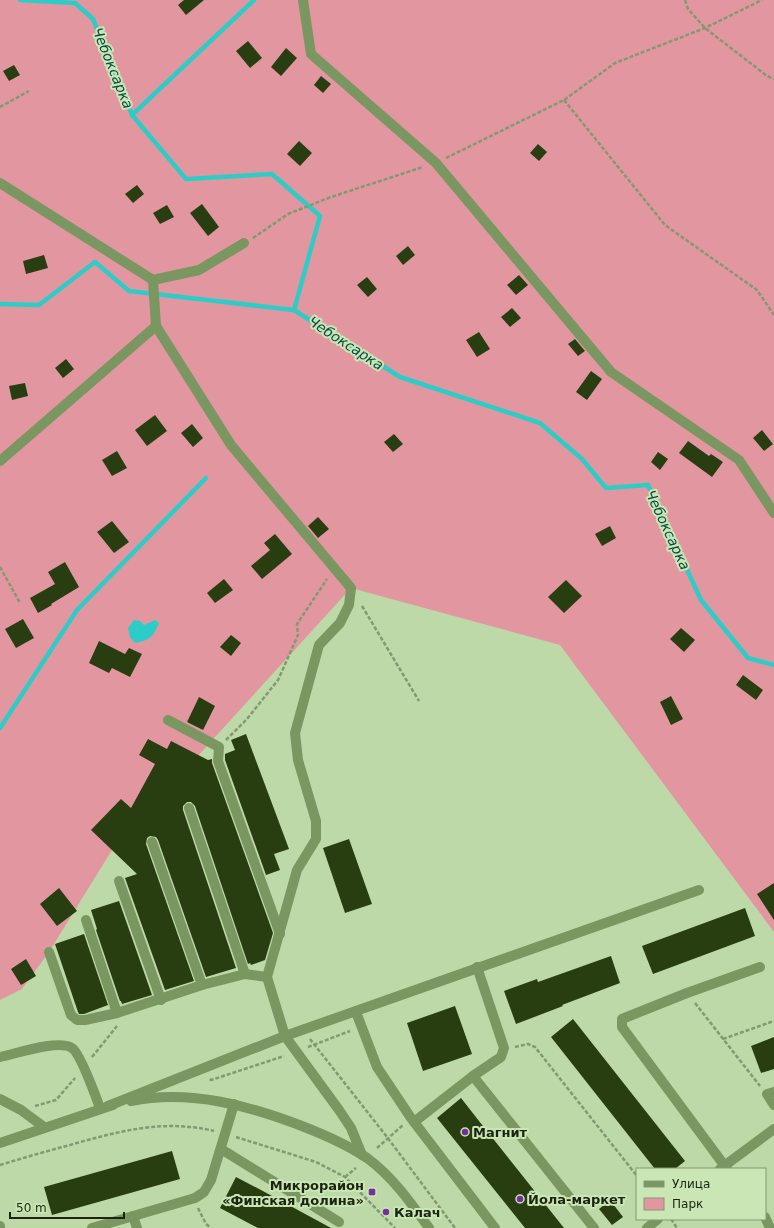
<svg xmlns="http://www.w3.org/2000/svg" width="774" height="1228" viewBox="0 0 774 1228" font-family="'DejaVu Sans',sans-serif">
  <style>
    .green { fill: #e296a0 }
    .water { fill: #2eccc7 }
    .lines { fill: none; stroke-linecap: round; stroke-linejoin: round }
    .stream { stroke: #2eccc7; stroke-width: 4.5 }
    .building { fill: #283e11 }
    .path { stroke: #839972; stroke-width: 2.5; stroke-dasharray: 4 2; stroke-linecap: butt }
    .minor { stroke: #7a9762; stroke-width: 10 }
    .poi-dot { fill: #782d9f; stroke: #cae6b4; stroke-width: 1.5 }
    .labels { text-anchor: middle; stroke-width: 4; stroke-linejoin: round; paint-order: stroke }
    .poi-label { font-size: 13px; font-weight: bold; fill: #1a2411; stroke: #cae6b4; text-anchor: start }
    .water-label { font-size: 14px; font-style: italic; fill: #064a48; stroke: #cae6b4 }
  </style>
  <rect width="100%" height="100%" fill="#bdd9a7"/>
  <path class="green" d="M0,0H774V932L560,645L351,588L112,850L49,952L22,989L0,1000Z"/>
  <path class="water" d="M134,620L140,621L144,625L155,620L159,623C154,636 149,641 135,643L130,637L128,628Z"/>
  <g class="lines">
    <g class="stream">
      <path d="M20,0L75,3L93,19L132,115L186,179L272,174L320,216L294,310L400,377L540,423L582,459L606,488L648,485L701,600L748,658L774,665"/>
      <path d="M132,115L254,0"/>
      <path d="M0,304L39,305L95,262L129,291L294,310"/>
      <path d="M0,728L77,610L206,478"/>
    </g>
  </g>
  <g class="building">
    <path d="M184,0H204L186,15L178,5Z"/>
    <path d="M248,41L262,58L250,68L236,51Z"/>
    <path d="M286,48L297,58L281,76L271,67Z"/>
    <path d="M14,65L20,75L9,81L3,71Z"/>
    <path d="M321,76L331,84L323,93L314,85Z"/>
    <path d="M299,141L312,153L300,166L287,154Z"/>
    <path d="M538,144L547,152L539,161L530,153Z"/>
    <path d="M137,185L144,194L133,203L125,194Z"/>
    <path d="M202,204L219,227L208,236L190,213Z"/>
    <path d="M167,205L174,217L160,224L153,213Z"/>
    <path d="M408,246L415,255L403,265L396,256Z"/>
    <path d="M44,255L48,268L26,274L23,261Z"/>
    <path d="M519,275L528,285L516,295L507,285Z"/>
    <path d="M367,277L377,289L368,297L357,285Z"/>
    <path d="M512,308L521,318L510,327L501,317Z"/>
    <path d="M479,332L490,349L477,357L466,340Z"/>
    <path d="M575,339L585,351L578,356L568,344Z"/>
    <path d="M66,359L74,369L63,378L55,368Z"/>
    <path d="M591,371L602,379L587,400L576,392Z"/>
    <path d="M25,383L28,396L12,400L9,386Z"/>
    <path d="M155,415L167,431L147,446L135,430Z"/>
    <path d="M192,424L203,438L193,447L181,433Z"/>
    <path d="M762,430L773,444L764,451L753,438Z"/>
    <path d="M394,434L403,444L393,452L384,442Z"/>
    <path d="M688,441L709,456L711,454L723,462L712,477L679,453Z"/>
    <path d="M117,451L127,468L112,476L102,460Z"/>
    <path d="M658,452L668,459L660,470L651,462Z"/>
    <path d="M318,517L329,529L318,538L308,526Z"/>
    <path d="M112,521L129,542L114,553L97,532Z"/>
    <path d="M610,526L616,538L602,546L595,534Z"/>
    <path d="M275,534L292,554L262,579L251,566L270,550L264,543Z"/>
    <path d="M65,562L79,587L51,604L52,605L38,613L30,598L55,584L48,572Z"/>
    <path d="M224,579L233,590L215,603L207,593Z"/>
    <path d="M566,580L582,596L564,613L548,597Z"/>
    <path d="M23,619L34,638L16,648L5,629Z"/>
    <path d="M681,628L695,640L684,652L670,639Z"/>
    <path d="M231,635L241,643L231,656L220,647Z"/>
    <path d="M99,641L125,654L129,648L142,654L130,677L112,668L109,673L89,663Z"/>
    <path d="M743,675L763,690L756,700L736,685Z"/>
    <path d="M671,696L683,719L671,725L660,702Z"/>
    <path d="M199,697L215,706L203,730L187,722Z"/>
    <path d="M246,734L289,849L274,854L280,870L266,875L225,760V754L235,750L231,740Z"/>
    <path d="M148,739L167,749L171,741L208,760L212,759V763L273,933L265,960L251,965L250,963L248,964L195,806L191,802H187L183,806V810L236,968L206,977L158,840L156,837L150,836L147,838L146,844L194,981L165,990L125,878L137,874L91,830L121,799L131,808L155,764L139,755Z"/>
    <path d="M349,839L372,904L345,913L323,848Z"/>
    <path d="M774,883V920L757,894Z"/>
    <path d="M59,888L77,911L57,926L40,904Z"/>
    <path d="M119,901L152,995L122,1004L121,1001H120L96,930L97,929L91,910Z"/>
    <path d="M745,908L755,936L653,974L642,946Z"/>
    <path d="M84,934L108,1005L84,1014H79L78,1012L55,944Z"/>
    <path d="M611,956L620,983L562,1005L563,1006L516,1024L504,991L537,979L538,982Z"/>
    <path d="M26,959L36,976L21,985L11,969Z"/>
    <path d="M455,1006L472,1054L423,1071L407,1023Z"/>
    <path d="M573,1019L685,1161L675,1169H655L551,1037Z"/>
    <path d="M774,1037V1069L761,1073L751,1046Z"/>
    <path d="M461,1098L479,1121L564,1228H525L437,1118Z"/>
    <path d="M172,1151L180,1179L52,1215L44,1187Z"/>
    <path d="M236,1177L261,1190L331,1228H258L220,1208Z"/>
    <path d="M610,1200L623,1217L612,1225L599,1209Z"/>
  </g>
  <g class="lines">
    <g class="path">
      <path d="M685,0L688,9L705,28L767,76L774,79"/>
      <path d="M564,100L665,225L757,290L774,315"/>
      <path d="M0,107L29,91"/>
      <path d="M446,158L564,100L615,63L705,28L762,0"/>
      <path d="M253,238L288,214L331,197L423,167"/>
      <path d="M0,567L20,603"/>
      <path d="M362,606L419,701"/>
      <path d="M226,740L247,719L278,680L298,635L297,624L327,579"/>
      <path d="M695,1003L760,1086"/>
      <path d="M310,1039L387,1137L455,1228"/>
      <path d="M723,1039L774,1021"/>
      <path d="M308,1047L350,1031"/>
      <path d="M515,1047L528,1044L535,1047L637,1176"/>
      <path d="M92,1057L117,1026"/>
      <path d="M210,1079L211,1080L284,1056"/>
      <path d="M35,1106L56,1100L75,1078"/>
      <path d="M236,1137L316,1162L345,1177L395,1228"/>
      <path d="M377,1148L403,1125"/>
      <path d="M0,1165C23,1158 47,1151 70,1145C119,1131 164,1119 214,1131"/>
      <path d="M345,1177L356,1168"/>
      <path d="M198,1208L206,1224L211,1228"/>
      <path d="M671,1219L677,1228"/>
    </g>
    <g class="minor">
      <path d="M303,0L311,54L436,163L611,372L739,460L774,513"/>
      <path d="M0,183L153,280L199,270L244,243"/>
      <path d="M153,280L156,326L231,445L351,588L349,605L340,623L319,645L295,733L298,760L316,821V839L297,870L267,977L285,1036L339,1110L351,1128L362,1155"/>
      <path d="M0,461L156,326"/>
      <path d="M168,720L219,747L218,761L280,934"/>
      <path d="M189,808L245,974"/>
      <path d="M152,842L202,985"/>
      <path d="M119,881L161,1000"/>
      <path d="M86,920L117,1013"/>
      <path d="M49,952L71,1015L77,1020H85L117,1013L202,985L245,974L267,977"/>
      <path d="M356,1012L377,1067L411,1118L495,1228"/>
      <path d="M0,1057C15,1054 59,1039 72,1048C80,1053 96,1097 100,1108"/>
      <path d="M473,1076L501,1057L504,1048L477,967"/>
      <path d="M774,1092L767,1094L774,1105"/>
      <path d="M0,1099L21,1110L44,1127"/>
      <path d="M131,1101C191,1089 251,1106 307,1128C327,1136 348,1145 367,1158C392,1176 411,1203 429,1228"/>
      <path d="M108,1106L285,1036L699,890"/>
      <path d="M414,1122L473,1076L594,1228"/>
      <path d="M0,1143L113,1105"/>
      <path d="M221,1149L339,1222"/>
      <path d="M720,1169L774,1129"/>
      <path d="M727,1169L622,1027V1019L687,993L760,967"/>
      <path d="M133,1216L137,1228"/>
      <path d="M765,1217L770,1228"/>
      <path d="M0,1226V1228"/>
      <path d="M92,1228L195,1198L204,1192L211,1180L234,1104"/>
      <path d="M647,1228L658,1219"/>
    </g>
  </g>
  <g class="poi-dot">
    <circle cx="465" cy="1132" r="4"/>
    <rect x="368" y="1188" width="8" height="8" rx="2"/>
    <circle cx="520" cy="1199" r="4"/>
    <circle cx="386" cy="1212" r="4"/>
  </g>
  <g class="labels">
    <g class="poi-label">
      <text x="473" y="1137">Магнит</text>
      <text x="364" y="1190" text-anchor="end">Микрорайон<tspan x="364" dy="15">«Финская долина»</tspan></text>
      <text x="528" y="1204">Йола-маркет</text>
      <text x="394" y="1217">Калач</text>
    </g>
    <g class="water-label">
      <text transform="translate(113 68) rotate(68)" y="5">Чебоксарка</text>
      <text transform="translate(346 343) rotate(33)" y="5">Чебоксарка</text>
      <text transform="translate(668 530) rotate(65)" y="5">Чебоксарка</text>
    </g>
  </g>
  <rect x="636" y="1168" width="130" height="52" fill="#cae6b4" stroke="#849873"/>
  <rect x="644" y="1181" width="20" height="6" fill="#7a9762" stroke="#849873"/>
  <text x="672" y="1188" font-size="12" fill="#1a2411">Улица</text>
  <rect x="644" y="1198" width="20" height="12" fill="#e296a0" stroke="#849873"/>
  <text x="672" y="1208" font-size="12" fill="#1a2411">Парк</text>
  <path d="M10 1212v6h114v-6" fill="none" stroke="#1a2411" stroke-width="2"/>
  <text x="16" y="1212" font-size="12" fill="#1a2411" stroke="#cae6b4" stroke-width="3" paint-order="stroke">50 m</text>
</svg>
